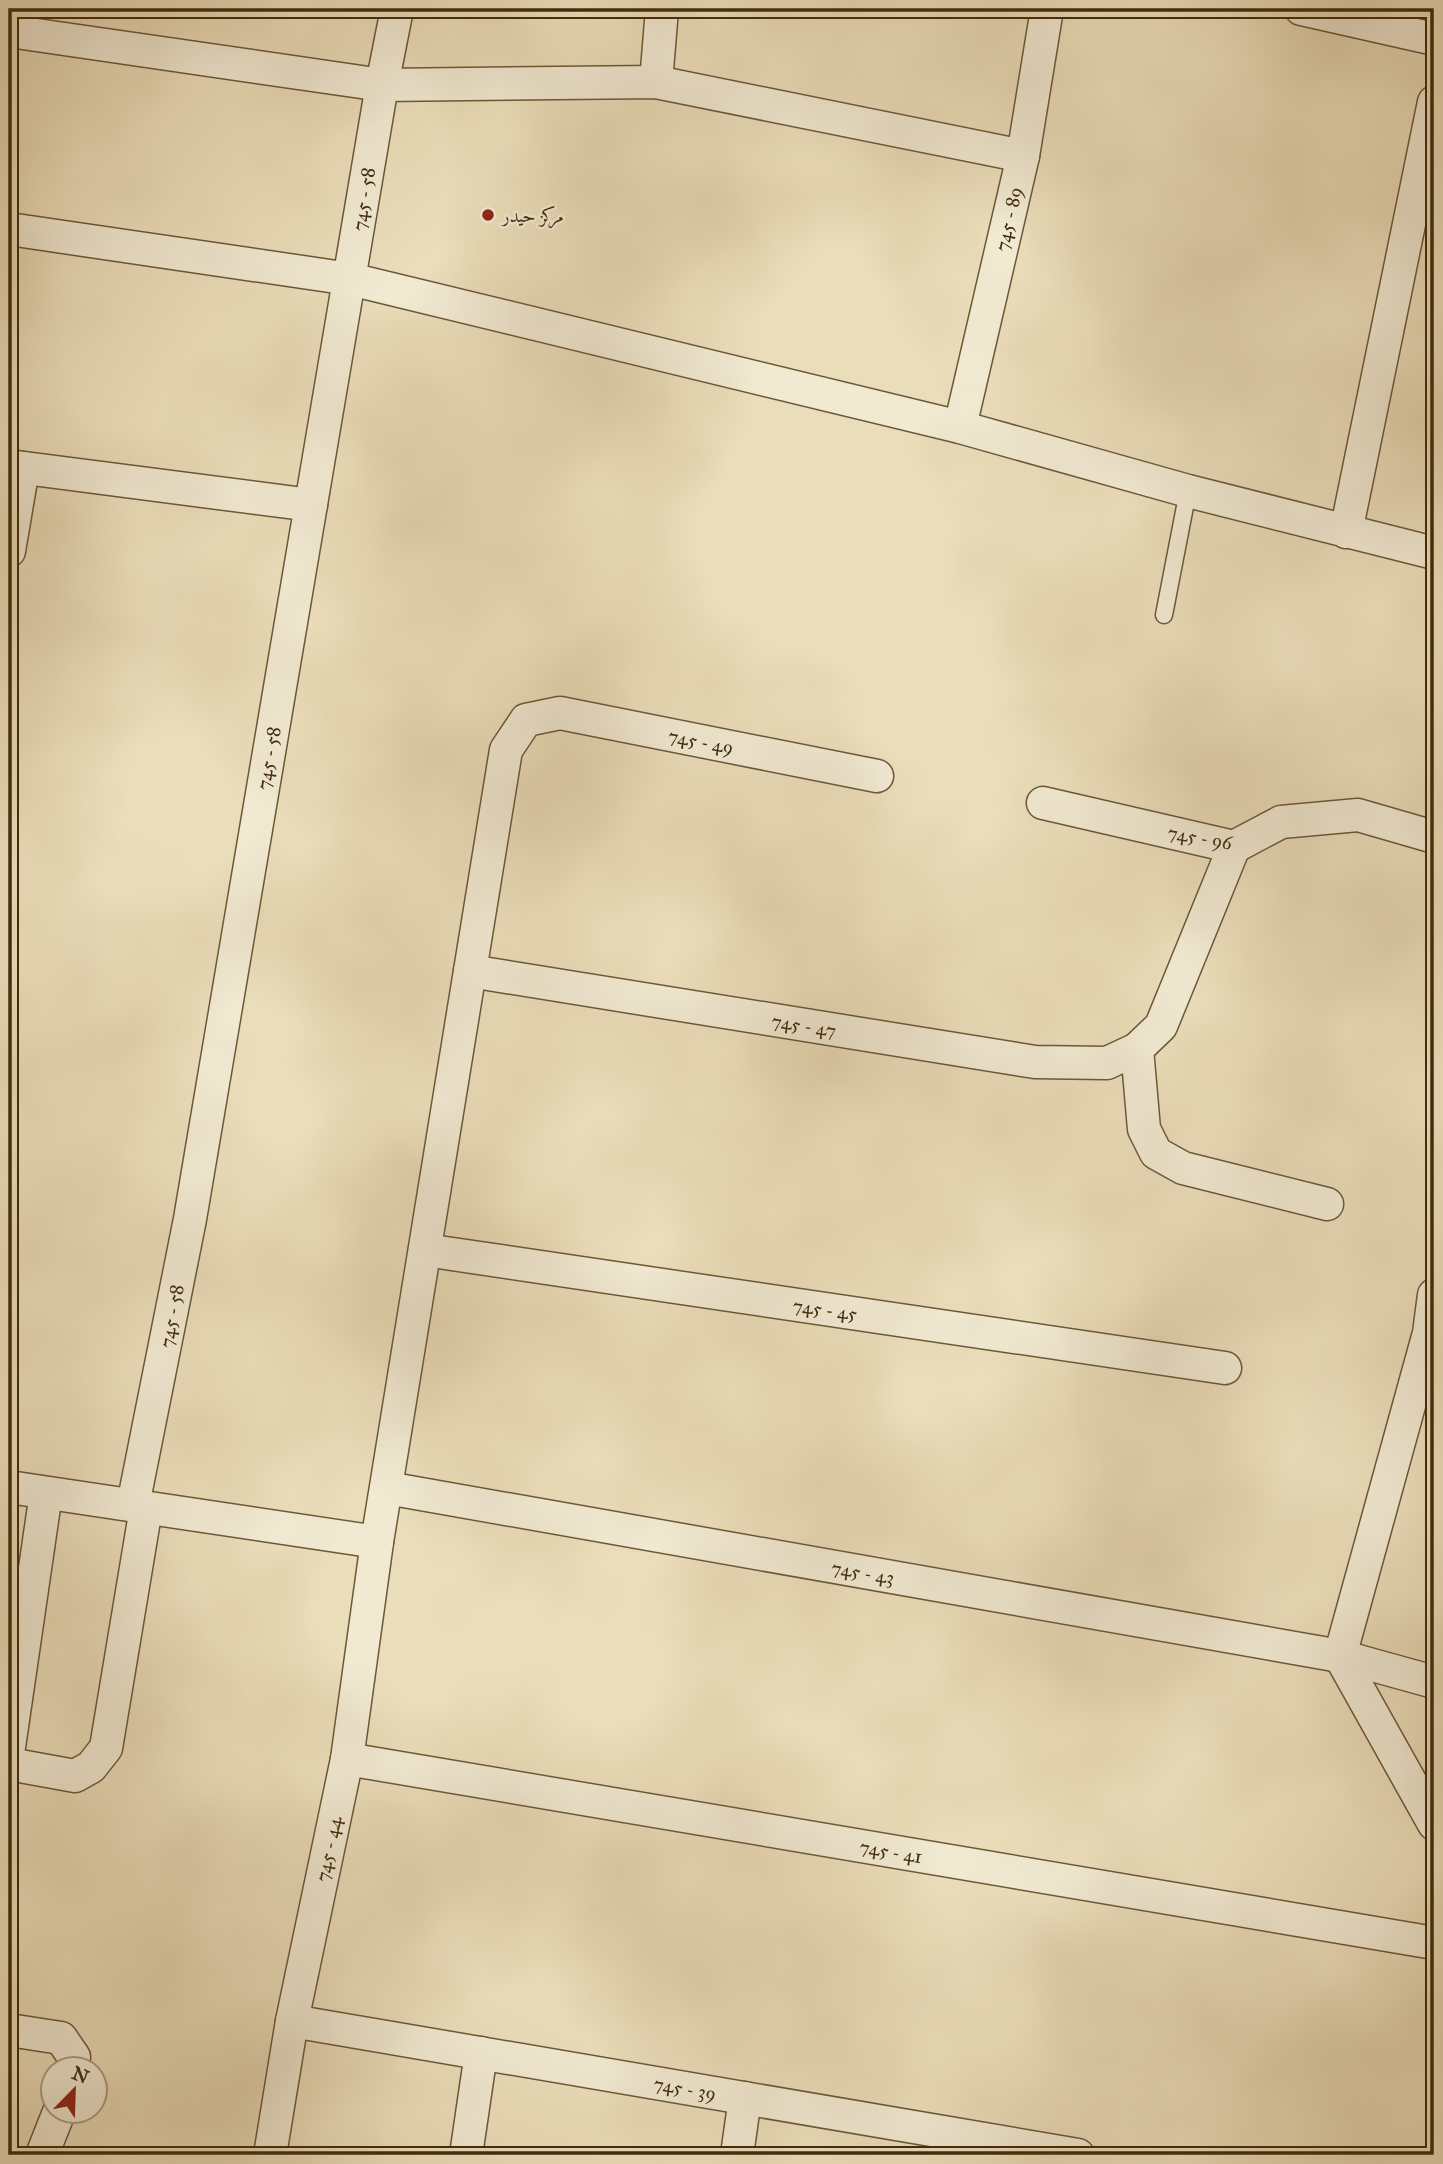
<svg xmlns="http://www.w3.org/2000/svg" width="1443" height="2164" viewBox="0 0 1443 2164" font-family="'IM FELL Great Primer',Amiri,serif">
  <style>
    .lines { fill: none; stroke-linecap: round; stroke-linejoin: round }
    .service-casing { stroke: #6b5837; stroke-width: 19 }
    .minor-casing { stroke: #6b5837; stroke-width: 35 }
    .service { stroke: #f1e9d2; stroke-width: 16 }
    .minor { stroke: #f1e9d2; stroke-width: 32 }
    .poi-dot { fill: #8f2418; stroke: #f1e9d2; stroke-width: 2.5 }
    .labels { text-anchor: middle; stroke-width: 5; stroke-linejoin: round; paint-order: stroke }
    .street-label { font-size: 19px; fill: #412b0c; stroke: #f1e9d2 }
    .poi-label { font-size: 19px; fill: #412b0c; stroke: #f1e9d2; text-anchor: start }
  </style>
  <rect width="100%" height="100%" fill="#eaddb9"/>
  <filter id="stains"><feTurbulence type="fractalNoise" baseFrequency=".00286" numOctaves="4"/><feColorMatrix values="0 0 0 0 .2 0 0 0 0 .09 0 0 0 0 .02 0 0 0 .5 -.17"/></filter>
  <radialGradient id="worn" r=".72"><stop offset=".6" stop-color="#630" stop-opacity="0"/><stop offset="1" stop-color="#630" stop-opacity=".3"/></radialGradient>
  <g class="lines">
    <defs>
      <path id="service" d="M1164,615L1188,491"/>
      <g id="minor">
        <path d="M1301,9L1434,39"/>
        <path d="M9,31L382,85L656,82L1023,156"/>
        <path d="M656,82L662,9"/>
        <path d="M9,229L350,279L960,427L1188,491L1434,553"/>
        <path d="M960,427L1023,156L1047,9"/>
        <path d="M9,466L311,505"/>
        <path d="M1346,532L1434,102"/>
        <path d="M9,551L23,468"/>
        <path d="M1043,803L1234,847L1281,822L1358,815L1434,837"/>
        <path d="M470,971L1035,1062L1107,1063L1137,1049L1161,1026L1234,847"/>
        <path d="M1137,1049L1144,1129L1156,1153L1183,1168L1327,1204"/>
        <path d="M425,1250L1225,1368"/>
        <path d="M1434,1295L1429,1333L1340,1656L1434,1824"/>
        <path d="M9,1487L377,1542"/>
        <path d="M387,1488L1340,1656L1434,1682"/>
        <path d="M133,1505L190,1219L382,85L397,9"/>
        <path d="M9,1747L46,1493"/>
        <path d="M347,1759L1434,1943"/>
        <path d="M9,1764L75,1776L91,1767L106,1748L146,1508"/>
        <path d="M292,2021L1078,2155"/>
        <path d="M9,2030L61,2038L74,2057L72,2070"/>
        <path d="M42,2155L59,2112"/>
        <path d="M270,2155L292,2021L347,1759L377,1542L506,750L526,720L560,713L877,776"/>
        <path d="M466,2155L481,2053"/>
        <path d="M737,2155L745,2098"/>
      </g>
    </defs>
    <use href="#service" class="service-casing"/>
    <use href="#minor" class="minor-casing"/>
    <use href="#service" class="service"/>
    <use href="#minor" class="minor"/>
  </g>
  <circle class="poi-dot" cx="488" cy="215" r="7"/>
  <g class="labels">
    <g class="street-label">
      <text transform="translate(363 199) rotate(-81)" y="7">745 - 58</text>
      <text transform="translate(1008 219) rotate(-77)" y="7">745 - 89</text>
      <text transform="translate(701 741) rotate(11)" y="7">745 - 49</text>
      <text transform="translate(268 758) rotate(-80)" y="7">745 - 58</text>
      <text transform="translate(1200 837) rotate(10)" y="7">745 - 96</text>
      <text transform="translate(804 1025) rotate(9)" y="7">745 - 47</text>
      <text transform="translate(825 1309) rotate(8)" y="7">745 - 45</text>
      <text transform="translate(171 1316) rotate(-80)" y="7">745 - 58</text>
      <text transform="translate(863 1572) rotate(10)" y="7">745 - 43</text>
      <text transform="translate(328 1849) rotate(-78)" y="7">745 - 44</text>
      <text transform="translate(891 1851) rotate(10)" y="7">745 - 41</text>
      <text transform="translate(685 2088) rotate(10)" y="7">745 - 39</text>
    </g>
    <g class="poi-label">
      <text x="502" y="222">مركز حيدر</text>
    </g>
  </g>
  <rect width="1443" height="2164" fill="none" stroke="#eaddb9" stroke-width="35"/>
  <rect x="10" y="10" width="1422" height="2143" fill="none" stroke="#412b0c" stroke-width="3.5"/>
  <rect x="18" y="18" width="1408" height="2129" fill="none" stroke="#412b0c" stroke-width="2"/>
  <g transform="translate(74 2090) rotate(23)"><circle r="33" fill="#f1e9d2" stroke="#ab9d83" stroke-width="2"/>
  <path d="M0-5L12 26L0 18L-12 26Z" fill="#8f2418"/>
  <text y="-10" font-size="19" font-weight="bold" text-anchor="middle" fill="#412b0c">N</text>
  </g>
  <rect width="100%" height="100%" filter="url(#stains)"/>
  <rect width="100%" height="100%" fill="url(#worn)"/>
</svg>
